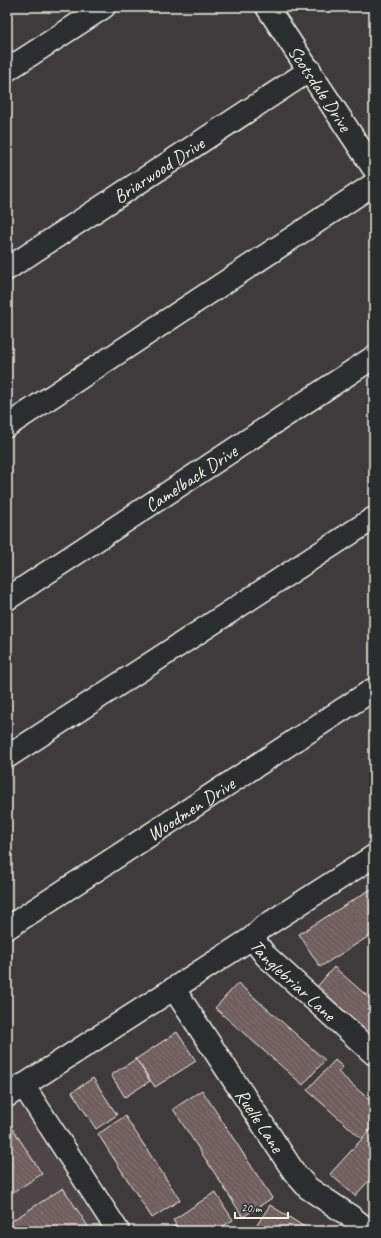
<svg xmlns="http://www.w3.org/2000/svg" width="381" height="1238" viewBox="0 0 381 1238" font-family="Caveat,sans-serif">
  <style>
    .built { fill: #4e4546 }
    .building { fill: url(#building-back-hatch); stroke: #f4f1e8 }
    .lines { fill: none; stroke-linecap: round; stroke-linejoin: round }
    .minor-casing { stroke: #f4f1e8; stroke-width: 25 }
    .minor { stroke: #2a2d2e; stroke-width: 22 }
    .labels { text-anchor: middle; stroke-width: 3; stroke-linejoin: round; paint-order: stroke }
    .street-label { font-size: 19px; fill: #f4f1e8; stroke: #2a2d2e }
  </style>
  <defs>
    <pattern id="building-back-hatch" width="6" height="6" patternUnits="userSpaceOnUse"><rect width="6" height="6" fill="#705d5d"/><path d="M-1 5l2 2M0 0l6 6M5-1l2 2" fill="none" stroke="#857574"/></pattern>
  </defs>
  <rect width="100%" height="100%" fill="#3f3b3c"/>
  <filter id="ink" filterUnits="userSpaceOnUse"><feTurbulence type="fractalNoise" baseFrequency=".025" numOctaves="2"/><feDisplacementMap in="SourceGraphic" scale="8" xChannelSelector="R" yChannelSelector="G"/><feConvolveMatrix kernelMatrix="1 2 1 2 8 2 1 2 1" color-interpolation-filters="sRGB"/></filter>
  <g filter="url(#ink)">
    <path class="built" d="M8,1082L107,1231H7V1083Z"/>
    <g class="building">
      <path d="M374,887V933L320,967L299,934Z"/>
      <path d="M334,967L374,1002V1040L315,989Z"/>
      <path d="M238,983L325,1060L303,1085L215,1008Z"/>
      <path d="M177,1032L196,1061L155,1087L136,1059Z"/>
      <path d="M136,1059L150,1081L125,1097L111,1075Z"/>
      <path d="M335,1060L343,1067L338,1072L374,1104V1125L362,1139L307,1090Z"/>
      <path d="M93,1078L117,1115L96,1129L72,1092Z"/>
      <path d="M202,1090L272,1198L243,1217L173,1109Z"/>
      <path d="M125,1116L180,1200L152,1218L98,1134Z"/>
      <path d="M7,1120L42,1174L7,1196Z"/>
      <path d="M370,1130L374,1134V1175L355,1196L330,1174Z"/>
      <path d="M63,1188L91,1231H7V1224Z"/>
      <path d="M215,1192L233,1220L215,1231H180L173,1220Z"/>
      <path d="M270,1205L311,1231H253Z"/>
      <path d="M176,1225L180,1231H167Z"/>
    </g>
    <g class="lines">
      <defs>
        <g id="minor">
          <path id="s1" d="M267,7L374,169"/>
          <path d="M7,70L104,7"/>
          <path id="s2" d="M7,269L310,70"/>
          <path d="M7,426L374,184"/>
          <path id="s3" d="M7,599L374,357"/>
          <path d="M7,757L374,518"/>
          <path id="s4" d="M7,928L374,689"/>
          <path id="s5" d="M252,938L266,956L374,1054"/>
          <path id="s6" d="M174,989L294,1172L308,1188L353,1218L369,1231"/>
          <path d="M23,1085L118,1231"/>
          <path d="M7,1096L252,938L262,928L374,856"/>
        </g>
      </defs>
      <use href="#minor" class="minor-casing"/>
      <use href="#minor" class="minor"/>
    </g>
  </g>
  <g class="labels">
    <g class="street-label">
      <text dy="7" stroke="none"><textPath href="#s1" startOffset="97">Scotsdale Drive</textPath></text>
      <text dy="7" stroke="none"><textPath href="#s2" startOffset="181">Briarwood Drive</textPath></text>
      <text dy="7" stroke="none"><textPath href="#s3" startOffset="220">Camelback Drive</textPath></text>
      <text dy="7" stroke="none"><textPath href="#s4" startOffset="219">Woodmen Drive</textPath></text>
      <text dy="7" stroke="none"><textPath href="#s5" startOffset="59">Tanglebriar Lane</textPath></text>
      <text dy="7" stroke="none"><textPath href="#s6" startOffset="157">Ruelle Lane</textPath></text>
    </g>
  </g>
  <rect width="381" height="1238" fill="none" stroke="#2a2d2e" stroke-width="24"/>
  <rect x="12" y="12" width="357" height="1214" fill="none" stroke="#f4f1e8" stroke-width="1.5" filter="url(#ink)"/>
  <path d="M235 1212v6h53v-6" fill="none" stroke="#f4f1e8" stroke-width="2"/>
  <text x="241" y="1212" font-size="12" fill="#f4f1e8" stroke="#2a2d2e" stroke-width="3" paint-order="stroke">20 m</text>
</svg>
